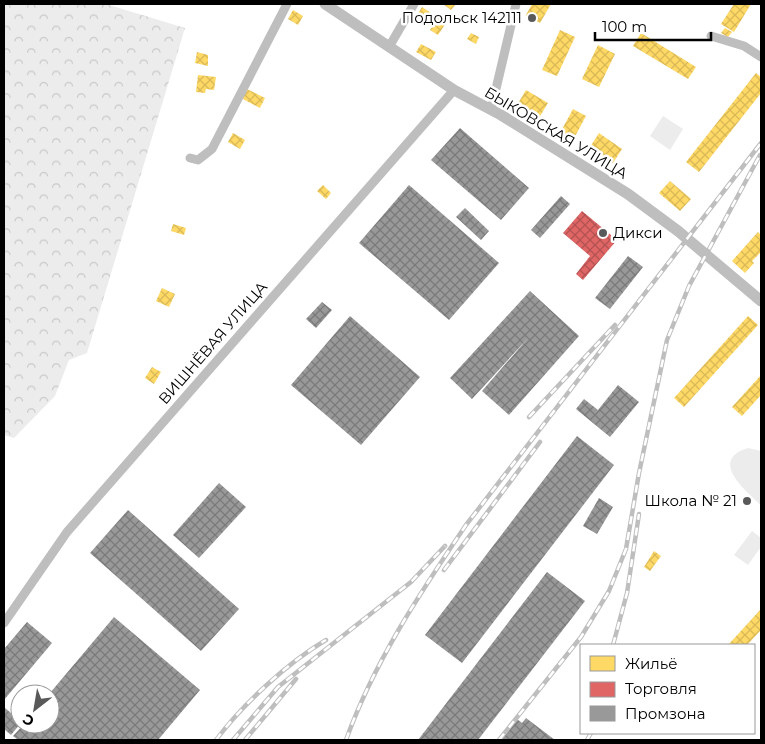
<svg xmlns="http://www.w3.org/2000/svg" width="765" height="744" viewBox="0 0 765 744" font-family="Montserrat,sans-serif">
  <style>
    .green { fill: #ececec }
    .forest { fill: url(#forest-crowns) }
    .homes { fill: url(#homes-cross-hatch) }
    .shops { fill: url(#shops-cross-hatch) }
    .industry { fill: url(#industry-cross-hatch) }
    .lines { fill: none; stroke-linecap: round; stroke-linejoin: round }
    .minor { stroke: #bebebe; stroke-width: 9 }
    .tertiary { stroke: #bebebe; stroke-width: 11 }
    .rail-casing { stroke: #bebebe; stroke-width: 4.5 }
    .rail { stroke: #fff; stroke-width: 2.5; stroke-dasharray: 8; stroke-linecap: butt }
    .poi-dot { fill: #595959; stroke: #fff; stroke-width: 2 }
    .labels { text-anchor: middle; stroke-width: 5; stroke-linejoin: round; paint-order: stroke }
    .poi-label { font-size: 15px; fill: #000; stroke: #fff; text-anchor: end }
    .street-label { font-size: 15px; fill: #000; stroke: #fff }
  </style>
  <defs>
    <pattern id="forest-crowns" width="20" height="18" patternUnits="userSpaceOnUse" patternTransform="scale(1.25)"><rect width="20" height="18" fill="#ececec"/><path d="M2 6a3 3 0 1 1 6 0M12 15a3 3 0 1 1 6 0" fill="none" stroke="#c9c9c9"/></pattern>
    <pattern id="homes-cross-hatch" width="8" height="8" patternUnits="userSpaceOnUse" patternTransform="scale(1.25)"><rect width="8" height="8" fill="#ffd966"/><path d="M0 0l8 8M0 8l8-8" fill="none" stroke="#d9b857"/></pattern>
    <pattern id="shops-cross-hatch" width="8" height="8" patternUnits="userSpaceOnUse" patternTransform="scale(1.25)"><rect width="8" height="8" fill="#e06666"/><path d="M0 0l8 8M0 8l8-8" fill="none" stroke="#b35252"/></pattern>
    <pattern id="industry-cross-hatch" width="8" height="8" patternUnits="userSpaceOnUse" patternTransform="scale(1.25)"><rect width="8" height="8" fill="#999"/><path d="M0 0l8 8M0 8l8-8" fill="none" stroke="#7a7a7a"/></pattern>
  </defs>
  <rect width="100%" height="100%" fill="#fff"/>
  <g class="green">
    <path d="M663,116L683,129L670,150L650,136Z"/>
    <path d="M748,448L761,451V505C746,491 708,460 748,448Z"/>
    <path d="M752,531L761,538V547L748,565L734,555Z"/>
  </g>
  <path class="forest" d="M4,4H106L185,28L87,353L69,360L55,396L14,438L4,435Z"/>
  <g class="homes">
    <path d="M443,4H456L451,10Z"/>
    <path d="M532,4H551L540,23L526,15Z"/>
    <path d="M734,4H751L734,32L721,24Z"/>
    <path d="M422,7L446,23L438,35L430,30L432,27L416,17Z"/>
    <path d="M293,10L303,16L298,25L288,19Z"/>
    <path d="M725,28L732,32L728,37L721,33Z"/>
    <path d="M560,30L575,37L557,76L542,70Z"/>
    <path d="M471,33L479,37L476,44L467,39Z"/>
    <path d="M641,33L696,67L688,79L633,46Z"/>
    <path d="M421,44L436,52L431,60L416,52Z"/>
    <path d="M598,45L615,54L599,87L582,79Z"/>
    <path d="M197,52L208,55V66L195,63Z"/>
    <path d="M756,73L761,77V93L699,172L686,162Z"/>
    <path d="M198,75L216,77L214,90L206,89L205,93L196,92Z"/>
    <path d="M247,89L265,98L260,108L241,98Z"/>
    <path d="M526,90L548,103L539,118L517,105Z"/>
    <path d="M573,109L586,116L573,140L560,133Z"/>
    <path d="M233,133L245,140L240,149L228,142Z"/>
    <path d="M599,133L622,149L613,163L590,147Z"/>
    <path d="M670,181L691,199L680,211L659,193Z"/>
    <path d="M323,185L331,193L326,199L317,191Z"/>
    <path d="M173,224L186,228L184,235L171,231Z"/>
    <path d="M758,232L761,235V252L752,261L754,263L745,273L732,261Z"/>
    <path d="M162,288L175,294L169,307L156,301Z"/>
    <path d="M748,316L758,325L684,407L674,398Z"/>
    <path d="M152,367L161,372L154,384L145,378Z"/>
    <path d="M761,375V395L742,416L732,407Z"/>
    <path d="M654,551L661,556L650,571L644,567Z"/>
    <path d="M761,609V630L747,645H728Z"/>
  </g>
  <path class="shops" d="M582,211L617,240L583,280L576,274L590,256L563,233Z"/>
  <g class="industry">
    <path d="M460,128L529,188L501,220L431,160Z"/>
    <path d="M409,185L499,263L449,320L359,243Z"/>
    <path d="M561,196L570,204L540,238L531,230Z"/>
    <path d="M465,208L489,231L481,240L456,217Z"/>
    <path d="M628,256L643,267L610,309L595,298Z"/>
    <path d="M530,291L579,336L509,415L482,391L529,337L472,399L450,378Z"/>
    <path d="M322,302L332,310L316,328L306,319Z"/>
    <path d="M350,316L420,377L361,445L291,385Z"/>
    <path d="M618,385L639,402L610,437L576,409L584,399L598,410Z"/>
    <path d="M577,436L614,465L462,663L425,635Z"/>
    <path d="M219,483L246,507L199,558L173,535Z"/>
    <path d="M599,498L613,507L597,534L583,526Z"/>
    <path d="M128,510L239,609L201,651L90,553Z"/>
    <path d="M547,572L585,601L478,740H418Z"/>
    <path d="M114,617L200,690L158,740H18L13,736L24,724H50V693Z"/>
    <path d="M27,622L52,643L4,700V649Z"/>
    <path d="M4,707L20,721V724L11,735L4,729Z"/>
    <path d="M526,718L555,740H500L517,719L522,723Z"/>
  </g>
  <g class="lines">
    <g class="minor">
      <path d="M711,36L744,46L761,57"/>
      <path d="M389,47L414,4"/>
      <path d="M491,110L516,4"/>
      <path d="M190,158L198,160L212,149L287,4"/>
      <path d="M4,623L67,532L454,90"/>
    </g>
    <path class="tertiary" d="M325,4L454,90L501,115L628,194L678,231L761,301"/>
    <defs>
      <g id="rail">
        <path d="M529,417L615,325"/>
        <path d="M444,570L540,442"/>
        <path d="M613,645L627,593L639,514"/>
        <path d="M216,740C242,705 287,663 326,640"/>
        <path d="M233,740L278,687L411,582L445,546"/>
        <path d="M245,740L296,679"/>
        <path d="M346,740C374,662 420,593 466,525L761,143"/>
        <path d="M499,740L581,637L609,591L626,549L639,473L667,340L689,286L760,155"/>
        <path d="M587,740L591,733"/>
      </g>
    </defs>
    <use href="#rail" class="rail-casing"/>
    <use href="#rail" class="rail"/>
  </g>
  <g class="poi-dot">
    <circle cx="532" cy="18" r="5"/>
    <circle cx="603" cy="233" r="5"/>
    <circle cx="747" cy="501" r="5"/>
  </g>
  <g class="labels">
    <g class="poi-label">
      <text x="522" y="23">Подольск 142111</text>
      <text x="613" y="238" text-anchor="start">Дикси</text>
      <text x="737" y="506">Школа № 21</text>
    </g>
    <g class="street-label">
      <text transform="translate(556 133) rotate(31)" y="5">БЫКОВСКАЯ УЛИЦА</text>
      <text transform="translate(213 343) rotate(-49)" y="5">ВИШНЁВАЯ УЛИЦА</text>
    </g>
  </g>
  <rect width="765" height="744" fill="none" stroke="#000000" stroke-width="10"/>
  <rect x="580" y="644" width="175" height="90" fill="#ffffff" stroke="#999999"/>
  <rect x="590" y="656" width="25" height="15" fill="#ffd966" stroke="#999999"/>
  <text x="625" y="669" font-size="15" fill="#000000">Жильё</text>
  <rect x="590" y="682" width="25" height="15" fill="#e06666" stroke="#999999"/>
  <text x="625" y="694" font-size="15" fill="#000000">Торговля</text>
  <rect x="590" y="706" width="25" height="15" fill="#999999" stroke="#999999"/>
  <text x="625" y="719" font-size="15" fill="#000000">Промзона</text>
  <g transform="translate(35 709) rotate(211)"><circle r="24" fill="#ffffff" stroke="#999999"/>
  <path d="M0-4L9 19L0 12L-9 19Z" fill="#595959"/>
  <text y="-8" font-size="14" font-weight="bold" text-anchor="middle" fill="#000000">С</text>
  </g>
  <path d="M595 32v8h116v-8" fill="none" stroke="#000000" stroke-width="2.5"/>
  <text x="602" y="32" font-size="15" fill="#000000" stroke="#ffffff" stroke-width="4" paint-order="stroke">100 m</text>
</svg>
